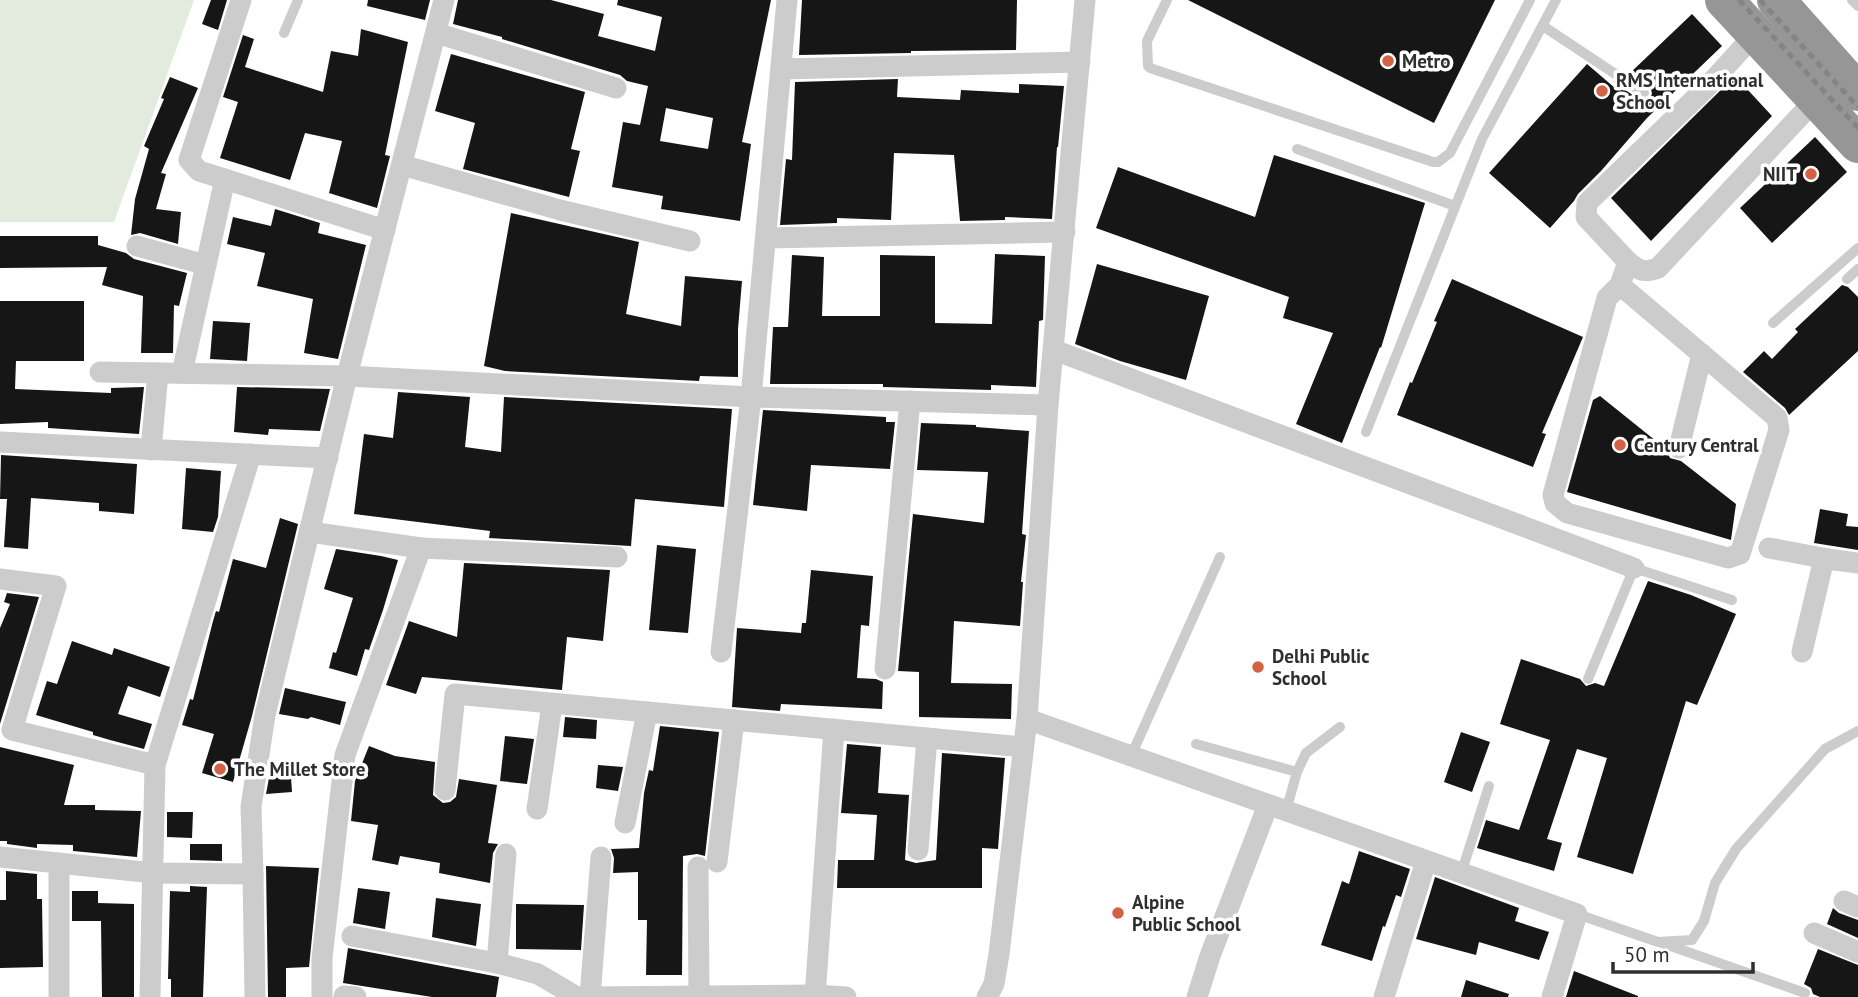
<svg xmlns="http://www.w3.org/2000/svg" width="1858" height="997" viewBox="0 0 1858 997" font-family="'PT Sans',sans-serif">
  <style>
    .green { fill: #e2ebde }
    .building { fill: #161616; fill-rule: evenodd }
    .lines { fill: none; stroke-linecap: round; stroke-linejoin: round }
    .lane { stroke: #ccc; stroke-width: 10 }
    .street { stroke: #ccc; stroke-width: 21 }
    .highway { stroke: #969696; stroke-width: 38 }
    .rail { stroke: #848484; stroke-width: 5; stroke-dasharray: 7 5; stroke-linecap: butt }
    .poi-dot { fill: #d36144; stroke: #fff; stroke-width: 2.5 }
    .labels { text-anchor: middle; stroke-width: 7; stroke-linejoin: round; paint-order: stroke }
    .poi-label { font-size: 19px; font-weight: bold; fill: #2f2f2f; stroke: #fff; text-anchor: start }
  </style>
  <rect width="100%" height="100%" fill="#fff"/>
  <path class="green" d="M0,0H194L114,222H0Z"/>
  <g class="building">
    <path d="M211,0H227L218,30L202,24Z"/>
    <path d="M368,0H430L425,20L367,6Z"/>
    <path d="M458,0H551L604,14L598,36L655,51L662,17L617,5L618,0H771L742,142L751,144L740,221L661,209L663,196L612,187L623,122L640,125L648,86L627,81L620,75L502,39V37L453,24ZM666,108L713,118L708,149L660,141Z"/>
    <path d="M802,0H1017L1016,50L911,51V53L799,55Z"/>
    <path d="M1188,0H1495L1434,123Z"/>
    <path d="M1692,14L1722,46L1647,118L1601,171L1578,194L1574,201L1550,228L1489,173L1587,64L1615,88L1618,85L1640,100H1648L1652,94L1651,89L1629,74Z"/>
    <path d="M361,29L408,42L385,155L390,156L377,208L329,193L342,141L305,133L290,180L220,158L238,102L223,97L243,35L254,39L245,67L323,92L331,51L358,56Z"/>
    <path d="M451,54L585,92L571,149L580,151L569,197L463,169L475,123L435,111Z"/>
    <path d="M1735,76L1772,116L1651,241L1611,198Z"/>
    <path d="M170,77L198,88L161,173L166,174L156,209L181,212L178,244L140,233L131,235L135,199L149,149L144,146L164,99L161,98Z"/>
    <path d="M898,79L897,97L960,100L961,90L1019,93V84L1064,86L1058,147H1057L1052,219L1005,217V220L960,221L954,155L894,153L891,220L837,218V223L780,225L786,159L792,160L795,82Z"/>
    <path d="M1815,137L1847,172L1772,243L1740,208Z"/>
    <path d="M1274,155L1425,203L1381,348L1380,347L1342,443L1296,424L1333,333L1283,318L1289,297L1096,228L1118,167L1255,217Z"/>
    <path d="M275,209L320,223L318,233L366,245L338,359L304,353L313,299L257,286L265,253L227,244L233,217L271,226Z"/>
    <path d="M511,213L639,242L626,314L681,326L685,276L742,281L738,329V377L700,376L699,381L505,371L484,366Z"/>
    <path d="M0,236H98V245L126,253L134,259L187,273L179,306L174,305L173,353H141L143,296L102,285L107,267L0,268Z"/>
    <path d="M995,254L1045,256L1043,320L1039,321L1036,387L991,385V390L883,387V384H770L773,327H788L792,255L824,257L822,316H880V255L935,256V323L992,324Z"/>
    <path d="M1097,264L1209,296L1186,380L1120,361L1075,344Z"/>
    <path d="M1452,279L1583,337L1542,433L1546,434L1533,467L1397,415L1410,382L1412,383L1437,322L1434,321Z"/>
    <path d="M1842,285L1848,287L1858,297V351L1789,415L1785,408L1743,372L1764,351L1772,359L1798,332L1795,329Z"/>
    <path d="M0,301H84V361H16L15,389L111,393V388L144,387L139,434L48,428V422L0,424Z"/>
    <path d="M213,321L250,323L247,361L210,359Z"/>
    <path d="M237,387L330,389L320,431L269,429L268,435L234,432Z"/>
    <path d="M398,392L470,397L465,447L501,452L504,397L732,409L724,507L635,499L631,546L489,538L490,531L354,514L364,434L393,438Z"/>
    <path d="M1600,396L1666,449L1670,458L1681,461L1736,504L1731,540L1567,492L1593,400Z"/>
    <path d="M763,410L886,417V422H895L890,469L811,465L807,511L753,505Z"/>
    <path d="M921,423L976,425V427L1029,431L1022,534L1026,535L1021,582H1023L1020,626L954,621L951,683L1012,684L1011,719L919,717V672L898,671L913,514L984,523L988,472L917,470Z"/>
    <path d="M1,455L137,464L134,514L99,511V503L31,498L28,549L4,547L7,499H0Z"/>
    <path d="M186,468L221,471L218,517L213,532L182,529Z"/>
    <path d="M1820,509L1848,514L1846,526L1858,527V550L1814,543Z"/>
    <path d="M280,518L298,524L252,716L233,782L202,773L214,734L182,725L190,699L193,700L213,621L216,611L219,612L233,559L266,568Z"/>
    <path d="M657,545L696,549L688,633L649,630Z"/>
    <path d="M336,549L381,556L398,560L383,610L369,650L365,649L357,676L329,668L333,652L336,653L353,598L324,589Z"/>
    <path d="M464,563L610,570L603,641L567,637L562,690L422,677L416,694L386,685L409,621L457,637Z"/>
    <path d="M811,570L873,576L869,626L861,625L857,678L876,679L883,682L882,709L781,704L780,711L732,707L737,628L801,633L802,623H806Z"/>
    <path d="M1648,581L1691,595L1736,614L1697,705L1686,701L1633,874L1577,857L1607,758L1577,749L1547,839L1562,843L1554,871L1477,848L1486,820L1519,830L1550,740L1500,724L1521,659L1580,679L1586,686L1595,683L1604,686Z"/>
    <path d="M7,593L39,597L0,724V628L10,604L4,602Z"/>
    <path d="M72,641L112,655L114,648L170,667L160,697L128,686L118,714L152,724L144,749L110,740L93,735V732L36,715L47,681L57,684Z"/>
    <path d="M285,688L346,702L340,725L311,717L308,719L279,714Z"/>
    <path d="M565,717L597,720L596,739L563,737Z"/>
    <path d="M660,726L719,732L705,856L697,854L683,856L682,975H646L647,920H638V872L613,873L614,858L611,849L639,848L644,793L649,770L653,771Z"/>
    <path d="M1461,732L1490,742L1472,792L1444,782Z"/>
    <path d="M505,736L534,739L527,784L500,781Z"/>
    <path d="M847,744L881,747L878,793L909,795L905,860L916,863L936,860L942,753L1005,758L998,849L982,848V888H837L838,860H874L877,815L841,813Z"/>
    <path d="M369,746L395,756L435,762L433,795L443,803L450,802L456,797L459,779L497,785L488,843L498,844L493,853L490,883L439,873L440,863L400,856L398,865L372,860L378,825L351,821L355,781Z"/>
    <path d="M0,747L74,765L64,805H95V810L141,811L137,857L73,851V845L37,844V848L7,844V841H0Z"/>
    <path d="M598,765L623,767L618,791L596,788Z"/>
    <path d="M291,777L292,792L266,794L269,778Z"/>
    <path d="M167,812H193L192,838L167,837Z"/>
    <path d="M190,844H222V861L190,860Z"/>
    <path d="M1359,851L1410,869L1401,897L1396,895L1385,927L1383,926L1372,961L1321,945L1342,881L1349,884Z"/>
    <path d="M266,866L319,868L309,967L286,968V997H268Z"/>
    <path d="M6,871L37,874V899H42L43,967L0,968V900H6Z"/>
    <path d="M1435,877L1519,908L1515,921L1549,932L1539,960L1479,942L1476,955L1416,939Z"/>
    <path d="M190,886L207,887L203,997H171V979H168L170,891L190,892Z"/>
    <path d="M358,888L390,892L385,929L353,923Z"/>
    <path d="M72,891H98V903L134,904V997H102L101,921H72Z"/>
    <path d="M436,898L481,904L476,946L432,937Z"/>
    <path d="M516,904L584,905L581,950L516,949Z"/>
    <path d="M1833,908L1839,913L1858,920V938L1827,924Z"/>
    <path d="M348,948L499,977L496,997H432L343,983Z"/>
    <path d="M1818,949L1858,965V997H1820L1813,994L1811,988L1804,984Z"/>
    <path d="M1574,971L1638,996V997H1566Z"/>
    <path d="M1466,980L1509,994L1508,997H1461Z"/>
  </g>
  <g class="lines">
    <g class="lane">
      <path d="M1167,0L1147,41L1148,66L1150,68L1433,162H1438L1450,153L1530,0"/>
      <path d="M1852,0L1858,6"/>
      <path d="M1543,26L1644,93"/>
      <path d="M284,33L298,0"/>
      <path d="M1297,149L1455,206"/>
      <path d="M1847,279L1858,269"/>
      <path d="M1773,323L1858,248"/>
      <path d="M1366,432L1482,139L1556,0"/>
      <path d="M1588,679L1634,568L1732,600"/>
      <path d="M1196,744L1297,772L1286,811"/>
      <path d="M1131,756L1220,557"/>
      <path d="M1297,772L1306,753L1340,727"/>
      <path d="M1461,874L1489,786"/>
      <path d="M1577,914L1658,942L1692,940L1704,921L1715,883L1736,849L1825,749L1858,731"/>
      <path d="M1662,943L1805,993"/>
    </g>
    <g class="street">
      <path d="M241,0L189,160L199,171L385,230"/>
      <path d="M436,33L616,88"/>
      <path d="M781,69L1080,62"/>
      <path d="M402,165L560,210L690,241"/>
      <path d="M766,238L1065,232"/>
      <path d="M137,246L206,265"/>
      <path d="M1628,262C1640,271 1644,273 1658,268L1817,98"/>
      <path d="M1620,285L1607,298L1553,495L1555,503L1567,513L1728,558L1740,554L1779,430L1777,418L1620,285L1628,262L1586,217L1587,203L1707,87L1756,33"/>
      <path d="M1054,350L1634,568"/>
      <path d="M100,372L347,376L751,397L1048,405"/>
      <path d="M182,373L225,179"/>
      <path d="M0,442L328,458"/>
      <path d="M1679,448L1702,354"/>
      <path d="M151,450L158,373"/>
      <path d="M310,532L421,548"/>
      <path d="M1769,548L1828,559"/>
      <path d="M0,579L56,586L12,730L155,765"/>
      <path d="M721,652L751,397L787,0"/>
      <path d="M1802,652L1822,567L1828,559L1858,563"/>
      <path d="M885,669L910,401"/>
      <path d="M1027,719L1577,914L1552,997"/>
      <path d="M445,790L455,694L1023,747"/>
      <path d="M537,809L552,704"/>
      <path d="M625,823L647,712"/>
      <path d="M918,850L927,738"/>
      <path d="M0,857L154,873L253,874L251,807L265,715L347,376L444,0"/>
      <path d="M717,862L734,720"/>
      <path d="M698,867L699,997"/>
      <path d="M253,874L255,997"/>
      <path d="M1844,901L1858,907"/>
      <path d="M1814,933L1858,952"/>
      <path d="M352,936L497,963L538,974L577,997"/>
      <path d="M497,963L506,854"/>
      <path d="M344,996L356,997"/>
      <path d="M59,997V863"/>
      <path d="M150,997L155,765L251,454"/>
      <path d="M322,997V958L345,755L421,548L617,557"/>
      <path d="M585,997L815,995L846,997"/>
      <path d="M590,997L601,857"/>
      <path d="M815,997L834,729"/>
      <path d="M987,997L994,984L999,954L1027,719L1048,405L1085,0"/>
      <path d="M1197,997L1210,956L1268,805"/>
      <path d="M1384,997L1426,861"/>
    </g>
    <g class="highway">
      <path d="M1724,0L1858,144"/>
      <path d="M1776,0L1858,92"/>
    </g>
    <g class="rail">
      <path d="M1739,0L1858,128"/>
      <path d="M1760,0L1858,107"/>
    </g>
  </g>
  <g class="poi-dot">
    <circle cx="1388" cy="61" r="7"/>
    <circle cx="1602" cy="91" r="7"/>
    <circle cx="1811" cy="174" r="7"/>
    <circle cx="1620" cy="445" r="7"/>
    <circle cx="1258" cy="667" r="7"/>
    <circle cx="220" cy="769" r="7"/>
    <circle cx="1118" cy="913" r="7"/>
  </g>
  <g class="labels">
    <g class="poi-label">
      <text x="1402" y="68">Metro</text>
      <text x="1616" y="87">RMS International<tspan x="1616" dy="22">School</tspan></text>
      <text x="1797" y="181" text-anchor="end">NIIT</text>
      <text x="1634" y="452">Century Central</text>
      <text x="1272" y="663">Delhi Public<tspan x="1272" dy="22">School</tspan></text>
      <text x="234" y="776">The Millet Store</text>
      <text x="1132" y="909">Alpine<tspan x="1132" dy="22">Public School</tspan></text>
    </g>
  </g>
  <path d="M1613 962v10h140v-10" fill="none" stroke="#2f2f2f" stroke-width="3.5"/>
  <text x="1624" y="962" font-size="21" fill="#2f2f2f" stroke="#ffffff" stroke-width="5" paint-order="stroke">50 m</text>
</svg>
